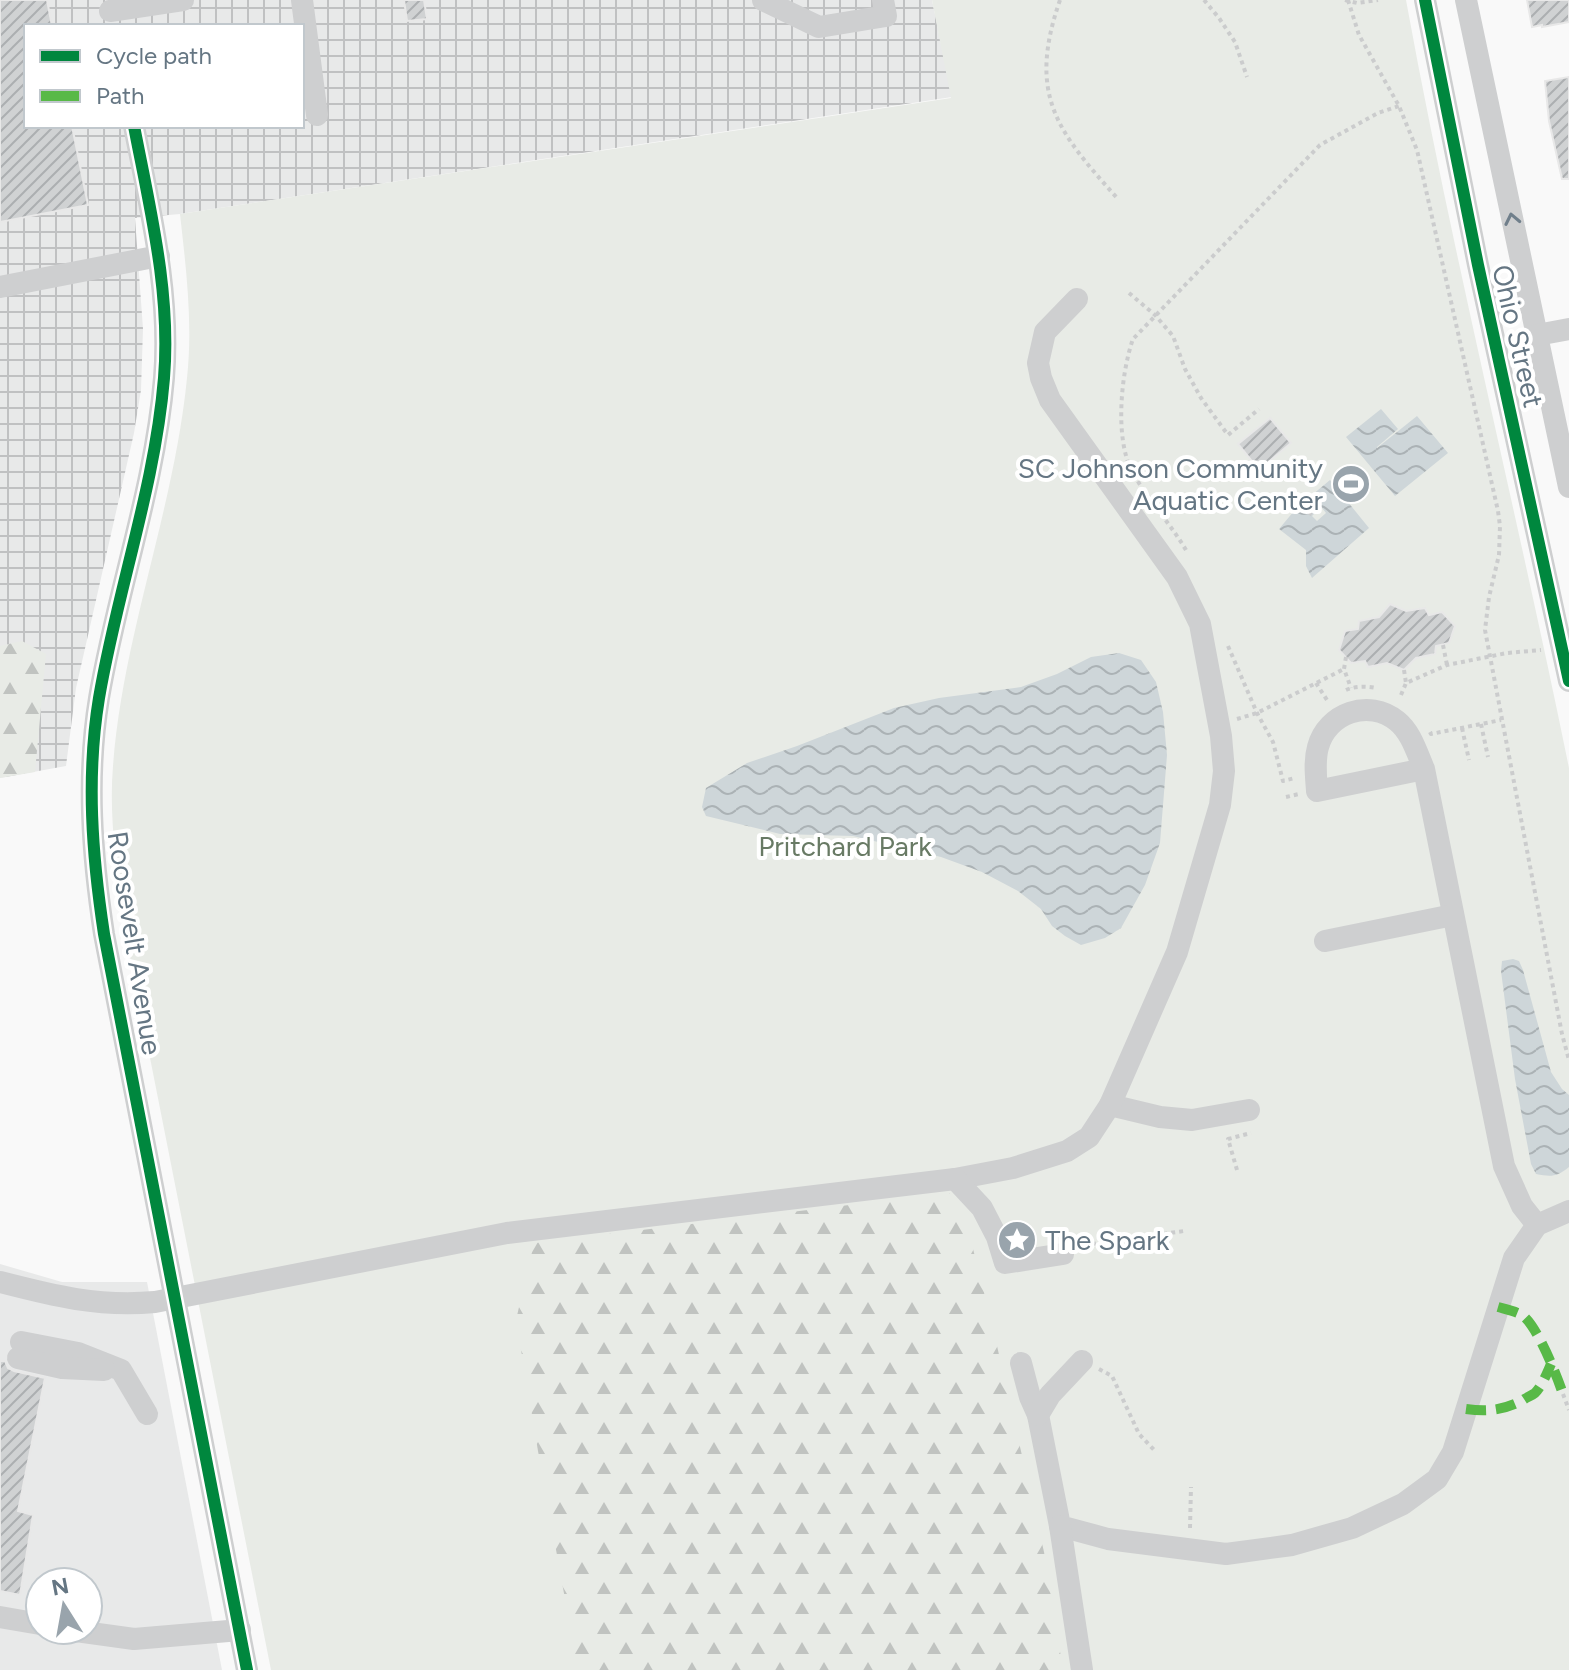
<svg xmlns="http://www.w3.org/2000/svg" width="1569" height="1670" viewBox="0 0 1569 1670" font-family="Figtree,sans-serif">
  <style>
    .built { fill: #e8e9e9; fill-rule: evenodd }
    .industrial { fill: url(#industrial-grid); fill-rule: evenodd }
    .green { fill: #e8ebe6 }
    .forest { fill: url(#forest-firs) }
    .water { fill: url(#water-waves) }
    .building { fill: url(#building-hatch); stroke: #e8e8e8; stroke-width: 2 }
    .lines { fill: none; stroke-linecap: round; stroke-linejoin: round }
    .path { stroke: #cbcccd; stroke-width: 4; stroke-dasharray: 4 4; stroke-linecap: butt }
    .minor { stroke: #cecfd0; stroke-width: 22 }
    .quiet { stroke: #58b947; stroke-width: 10; stroke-dasharray: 20 10; stroke-linecap: butt }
    .cycleway-casing { stroke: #fff; stroke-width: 17 }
    .cycleway { stroke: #00873e; stroke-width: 12 }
    .oneway { stroke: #707f8b }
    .labels { text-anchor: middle; stroke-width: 8; stroke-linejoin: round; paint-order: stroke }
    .street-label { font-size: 28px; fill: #657683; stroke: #fff }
    .poi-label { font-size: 28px; fill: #657683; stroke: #fff; text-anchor: end }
    .park-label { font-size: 28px; fill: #687a64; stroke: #fff }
  </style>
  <defs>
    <pattern id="industrial-grid" width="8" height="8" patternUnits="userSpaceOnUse" patternTransform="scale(2)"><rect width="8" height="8" fill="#e8e9e9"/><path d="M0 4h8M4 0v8" fill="none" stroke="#c0c1c2"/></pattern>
    <pattern id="forest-firs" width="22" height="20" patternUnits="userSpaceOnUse" patternTransform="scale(2)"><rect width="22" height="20" fill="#e8ebe6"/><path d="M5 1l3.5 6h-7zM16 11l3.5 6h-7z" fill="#c0c3c0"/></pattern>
    <pattern id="water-waves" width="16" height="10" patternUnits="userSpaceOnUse" patternTransform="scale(2)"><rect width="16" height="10" fill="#ced6d9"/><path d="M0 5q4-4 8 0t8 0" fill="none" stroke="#abb2b5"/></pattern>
    <pattern id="building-hatch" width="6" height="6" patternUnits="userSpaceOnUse" patternTransform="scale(2)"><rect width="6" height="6" fill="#d0d2d3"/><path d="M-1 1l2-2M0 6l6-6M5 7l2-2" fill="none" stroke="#acafb1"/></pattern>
  </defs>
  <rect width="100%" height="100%" fill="#f9f9f9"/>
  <path class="built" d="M0,1264L62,1282H147L222,1670H0ZM40,1582H88V1630H40Z"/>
  <path class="industrial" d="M0,0H932L952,97L180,214L135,218L143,329L141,390L134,433L76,688L66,766L0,778ZM26,26H302V126H26Z"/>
  <path class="green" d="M932,0H1406C1453,258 1517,512 1569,768V1670H271L120,906C116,860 109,813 113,766C123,634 174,510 187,378C193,323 186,268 180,214L951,98Z"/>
  <g class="forest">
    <path d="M22,641L46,654L35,772L0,778V646Z"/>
    <path d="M949,1193L968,1229L992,1324L1044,1552L1063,1670H578L538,1451L516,1320L534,1243Z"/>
  </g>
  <g class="water">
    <path d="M1381,409L1398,429L1377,447V448L1417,416L1448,453L1395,496L1346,437Z"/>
    <path d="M1330,480L1369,528L1312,578L1306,566V550L1279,529L1299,505L1307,512L1311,507L1316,512L1312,516L1317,521L1326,513L1312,495Z"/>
    <path d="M1119,653L1141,660L1156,682L1163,712L1167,755L1160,843L1145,885L1121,928L1105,938L1081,945L1065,936L1052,926L1041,909L1018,891L982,872L941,857L853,836L780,834L706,816L702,807L706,788L747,763L797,746L894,708L939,698L1021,687L1057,674L1091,657Z"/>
    <path d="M1513,959L1519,961L1523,970L1551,1072L1562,1089L1569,1095V1167C1557,1177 1551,1177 1536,1174L1531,1164L1515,1079L1501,971L1502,961Z"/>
  </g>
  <g class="building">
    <path d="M0,0H47L52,26H26V126H72L88,205L0,222Z"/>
    <path d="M404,0H424L427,19L407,21Z"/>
    <path d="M1527,0H1569V22L1542,27V25L1532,27Z"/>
    <path d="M1569,77V179H1562L1549,121L1545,81Z"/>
    <path d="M1270,418L1291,443L1259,470L1238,444Z"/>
    <path d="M1390,604L1406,611L1425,608L1429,615L1442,612L1455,626L1449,643L1436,646L1435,654L1416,658L1404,670L1387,663L1368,667L1365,661L1351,663L1339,650L1345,631L1358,629L1359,621L1379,617Z"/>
    <path d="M0,1361H5L8,1368L14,1371L45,1378L18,1511L33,1515L20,1595L0,1591Z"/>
  </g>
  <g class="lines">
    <g class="path">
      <path d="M1060,0C1027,95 1057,131 1118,199"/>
      <path d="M1204,0L1219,18L1235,42L1247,77"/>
      <path d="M1345,0L1357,3L1378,0"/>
      <path d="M1348,0L1359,35L1399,106L1417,150L1498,511L1500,526L1499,555L1489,597L1485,630L1562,1034L1569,1060"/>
      <path d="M1129,293L1155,315L1173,336L1185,369L1201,398L1228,435L1259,409"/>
      <path d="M1309,515L1313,509"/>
      <path d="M1186,550C1170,523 1148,500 1133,473C1114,440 1121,373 1133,339L1320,145L1378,113L1399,106"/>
      <path d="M1443,645L1447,665"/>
      <path d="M1228,646L1257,713L1273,742L1283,781L1295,778"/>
      <path d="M1346,657L1344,669L1351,688"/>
      <path d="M1404,670L1406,683"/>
      <path d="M1316,683L1327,700"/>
      <path d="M1346,690C1355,686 1367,686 1376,688"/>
      <path d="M1401,695L1406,683L1447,665L1507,653L1541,650"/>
      <path d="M1237,719L1257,713L1344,669"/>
      <path d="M1481,724L1488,757"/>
      <path d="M1462,728L1469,760"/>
      <path d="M1430,732L1431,734L1501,720"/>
      <path d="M1286,797L1299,794"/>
      <path d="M1237,1170L1228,1139L1251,1133"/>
      <path d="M1092,1244L1184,1231"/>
      <path d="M1099,1369L1112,1376L1139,1434L1156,1452"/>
      <path d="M1563,1394L1569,1410"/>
      <path d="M1190,1528L1191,1487"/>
    </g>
    <g class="minor">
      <path d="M302,0L317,115"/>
      <path d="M763,0L819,27L886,16L883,0"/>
      <path d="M1425,0L1478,265L1569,681"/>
      <path d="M1466,0L1569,487"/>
      <path d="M110,11L183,0"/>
      <path d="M134,126C150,209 171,293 164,378C155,487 117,591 99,698C86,777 92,855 104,934L247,1670"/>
      <path d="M0,287L159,256"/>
      <path d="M1537,335L1569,329"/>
      <path d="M1424,769L1317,791C1316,776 1314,761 1318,747C1327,713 1369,698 1397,721C1411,732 1417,753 1424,769L1504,1166L1522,1206L1537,1225"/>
      <path d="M1325,941L1453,915"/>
      <path d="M1110,1105L1160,1117L1192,1120L1249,1110"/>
      <path d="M955,1179L1013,1168L1067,1151L1089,1137L1110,1105L1177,952L1220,805L1224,771L1221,736L1200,624L1177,577L1050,400L1041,378L1038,363L1045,332L1077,299"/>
      <path d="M0,1282C54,1296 98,1307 155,1302L507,1233L955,1179L982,1208L997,1237L1005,1263L1063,1254"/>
      <path d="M21,1342L78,1353L121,1370L147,1414"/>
      <path d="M18,1358L62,1368L104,1370"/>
      <path d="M1021,1363L1030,1397L1038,1415L1060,1526L1108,1539L1226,1554L1292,1545L1352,1528L1403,1504L1437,1479L1453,1452L1514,1258L1537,1225L1569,1211"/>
      <path d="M1038,1415L1050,1395L1082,1361"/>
      <path d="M1060,1526L1082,1670"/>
      <path d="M0,1617L40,1624"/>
      <path d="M69,1630L134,1639L240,1630"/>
    </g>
    <g class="quiet">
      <path d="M1498,1307C1505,1309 1515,1311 1522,1315C1537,1325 1557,1376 1563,1394"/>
      <path d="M1466,1409C1488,1412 1504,1410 1523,1400C1527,1397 1531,1396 1535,1393C1542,1386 1547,1373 1551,1364"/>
    </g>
    <defs>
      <g id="cycleway">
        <path d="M1425,0L1478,265L1569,681"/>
        <path d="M134,126C150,209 171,293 164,378C155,487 117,591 99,698C86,777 92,855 104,934L247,1670"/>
      </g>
    </defs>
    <use href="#cycleway" class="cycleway-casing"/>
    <use href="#cycleway" class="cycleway"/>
  </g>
  <defs><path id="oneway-chevron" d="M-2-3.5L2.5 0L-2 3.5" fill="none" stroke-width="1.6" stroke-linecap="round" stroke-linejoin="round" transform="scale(2)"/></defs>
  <use class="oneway" href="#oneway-chevron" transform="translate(1512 219) rotate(-102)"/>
  <defs>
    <symbol id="stadium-disc" viewBox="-11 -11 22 22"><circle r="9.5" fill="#99a4ac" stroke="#fff"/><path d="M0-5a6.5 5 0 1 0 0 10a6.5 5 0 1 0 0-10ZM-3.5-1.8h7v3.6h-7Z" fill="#fff"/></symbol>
    <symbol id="sight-disc" viewBox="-11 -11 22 22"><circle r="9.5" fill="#99a4ac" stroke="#fff"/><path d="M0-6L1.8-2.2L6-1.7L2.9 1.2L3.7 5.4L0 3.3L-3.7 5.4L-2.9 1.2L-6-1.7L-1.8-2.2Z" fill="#fff"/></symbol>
  </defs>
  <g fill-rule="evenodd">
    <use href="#stadium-disc" x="1329" y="462" width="44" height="44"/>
    <use href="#sight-disc" x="995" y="1218" width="44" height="44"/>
  </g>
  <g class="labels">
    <g class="street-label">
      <text transform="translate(1518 336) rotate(77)" y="10">Ohio Street</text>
      <text transform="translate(135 943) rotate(81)" y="10">Roosevelt Avenue</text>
    </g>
    <g class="poi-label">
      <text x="1323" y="478">SC Johnson Community<tspan x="1323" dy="32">Aquatic Center</tspan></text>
      <text x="1045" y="1250" text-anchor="start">The Spark</text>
    </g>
    <g class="park-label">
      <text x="845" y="856">Pritchard Park</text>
    </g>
  </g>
  <rect x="24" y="24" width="280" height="104" fill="#ffffff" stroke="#c1c8cd" stroke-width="2"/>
  <rect x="40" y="50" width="40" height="12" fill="#00873e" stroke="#c1c8cd" stroke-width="2"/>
  <text x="96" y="64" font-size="24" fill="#657683">Cycle path</text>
  <rect x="40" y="90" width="40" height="12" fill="#58b947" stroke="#c1c8cd" stroke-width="2"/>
  <text x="96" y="104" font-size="24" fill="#657683">Path</text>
  <g transform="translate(64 1606) rotate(349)"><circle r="38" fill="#ffffff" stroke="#c1c8cd" stroke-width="2"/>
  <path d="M0-6L14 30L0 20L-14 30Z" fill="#99a4ac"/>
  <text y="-12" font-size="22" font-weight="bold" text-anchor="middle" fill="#657683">N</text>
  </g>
</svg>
